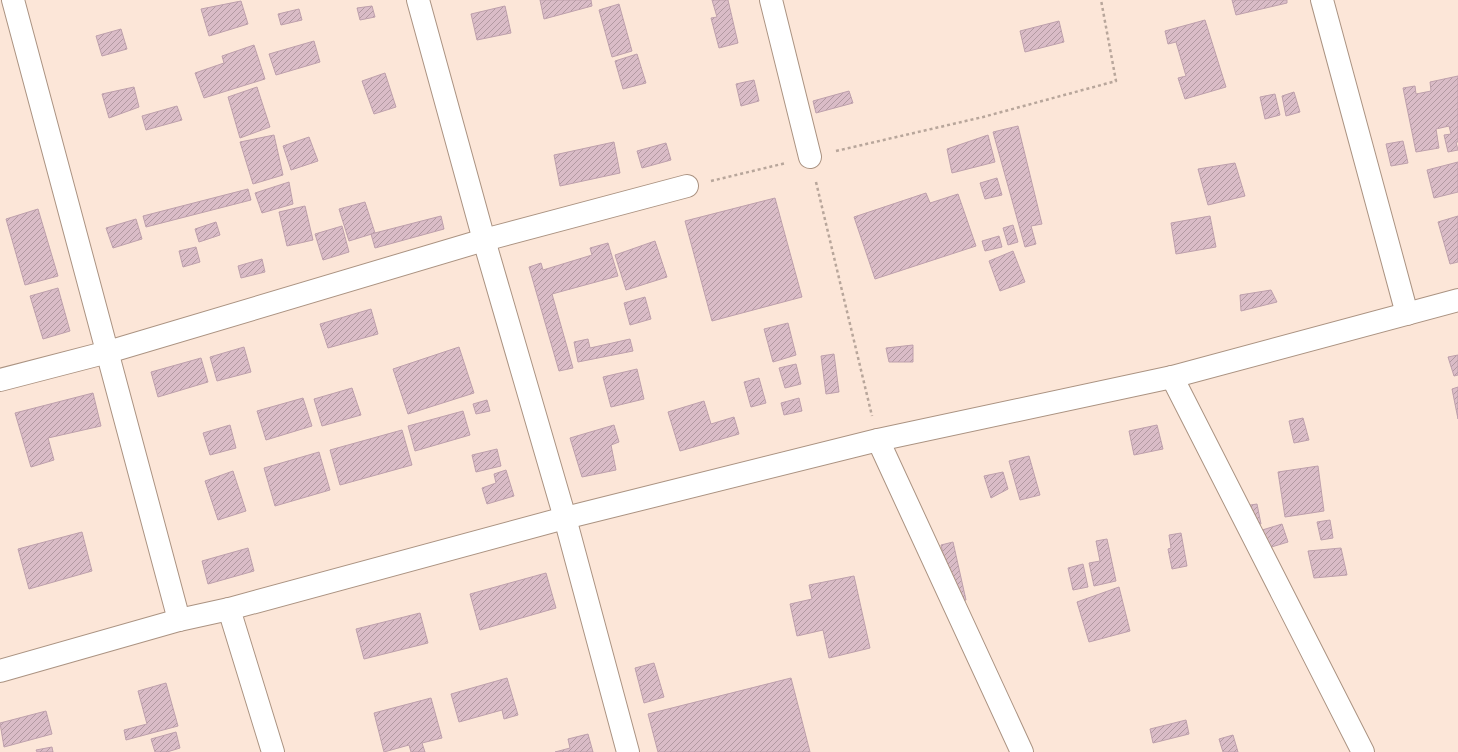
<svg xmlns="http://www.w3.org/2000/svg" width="1458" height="752" viewBox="0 0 1458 752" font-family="'Noto Sans',sans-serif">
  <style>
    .building { fill: url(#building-hatch); stroke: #bea0ac }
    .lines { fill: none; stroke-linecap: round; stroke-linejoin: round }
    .minor-casing { stroke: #ab9382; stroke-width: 24 }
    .path { stroke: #b8a69b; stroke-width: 2.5; stroke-dasharray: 3 3; stroke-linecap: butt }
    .minor { stroke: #fff; stroke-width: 22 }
  </style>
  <defs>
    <pattern id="building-hatch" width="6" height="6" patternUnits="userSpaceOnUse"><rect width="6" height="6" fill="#dabcc7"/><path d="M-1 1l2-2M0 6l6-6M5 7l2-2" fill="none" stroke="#b299a1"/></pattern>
  </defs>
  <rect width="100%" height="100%" fill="#fce6d8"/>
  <g class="building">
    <path d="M540,0H591L592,6L544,19Z"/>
    <path d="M712,0H728L738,43L719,48L711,18L717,17Z"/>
    <path d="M1232,0H1287V3L1236,15Z"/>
    <path d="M241,1L248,24L209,36L201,9Z"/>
    <path d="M619,4L632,51L612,57L599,10Z"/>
    <path d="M372,6L375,17L360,20L357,8Z"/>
    <path d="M505,6L511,33L477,40L471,14Z"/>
    <path d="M299,9L302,20L281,25L278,14Z"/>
    <path d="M1205,20L1226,87L1185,99L1178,78L1186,76L1176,42L1168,44L1165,31Z"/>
    <path d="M1059,21L1064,42L1025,52L1020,31Z"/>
    <path d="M121,29L127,49L102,56L96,36Z"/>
    <path d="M314,41L320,62L276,75L269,54Z"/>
    <path d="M254,45L265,79L204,98L195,73L224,63L222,56Z"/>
    <path d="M637,54L646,83L623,89L615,61Z"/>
    <path d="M385,73L396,107L374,114L362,81Z"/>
    <path d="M1458,76V142H1456L1458,150L1448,152L1444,135L1451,134L1449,126L1436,129L1439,148L1416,152L1403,88L1415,86L1416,94L1431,91L1430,82Z"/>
    <path d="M754,80L759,101L741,106L736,84Z"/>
    <path d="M134,87L139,107L109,118L102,94Z"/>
    <path d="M257,87L270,127L240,138L228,97Z"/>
    <path d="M849,91L853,103L816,113L813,101Z"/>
    <path d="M1294,92L1300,112L1286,116L1282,96Z"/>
    <path d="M1275,94L1280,115L1265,119L1260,97Z"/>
    <path d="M177,106L182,120L146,130L142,116Z"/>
    <path d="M1018,126L1042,224L1031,226L1036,244L1025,247L993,132Z"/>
    <path d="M274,135L283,175L253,184L240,142Z"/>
    <path d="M988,135L995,162L952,173L947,149Z"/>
    <path d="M309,137L318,161L291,170L283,146Z"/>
    <path d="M1403,141L1408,163L1391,166L1386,144Z"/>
    <path d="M614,142L620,173L560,186L554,155Z"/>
    <path d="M666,143L671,160L642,168L637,151Z"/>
    <path d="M1458,162V192L1434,198L1427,170Z"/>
    <path d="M1235,163L1245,196L1208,205L1198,169Z"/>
    <path d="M997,178L1002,195L985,199L980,183Z"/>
    <path d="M289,182L293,204L262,213L255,193Z"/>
    <path d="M248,189L251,200L146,227L143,216Z"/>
    <path d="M926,193L930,203L958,194L976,246L875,279L854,217Z"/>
    <path d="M775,198L802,297L712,321L685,221Z"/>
    <path d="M365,202L375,233L349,241L339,209Z"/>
    <path d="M305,206L313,240L287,246L279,212Z"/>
    <path d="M38,209L58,276L25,285L6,219Z"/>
    <path d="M441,216L444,229L375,248L371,234Z"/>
    <path d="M1210,216L1216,247L1176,254L1171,223Z"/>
    <path d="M1458,216V262L1450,264L1438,222Z"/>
    <path d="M136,219L142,239L113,248L106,228Z"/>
    <path d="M216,222L220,235L199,242L195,229Z"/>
    <path d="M1013,225L1018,242L1008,245L1003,228Z"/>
    <path d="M342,226L349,252L323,260L315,234Z"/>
    <path d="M999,236L1002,247L985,251L982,241Z"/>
    <path d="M655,241L667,277L626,290L615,255Z"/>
    <path d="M608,243L618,276L552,294L573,368L559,371L529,267L541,263L543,270L592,255L590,248Z"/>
    <path d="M196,247L200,262L183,267L179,251Z"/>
    <path d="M1013,251L1025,282L1000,291L989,261Z"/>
    <path d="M262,259L265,272L241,278L238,266Z"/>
    <path d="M58,288L70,331L43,339L30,296Z"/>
    <path d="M1271,290L1277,302L1241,311L1240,295Z"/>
    <path d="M645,297L651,319L630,325L624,303Z"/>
    <path d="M371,309L378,334L328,348L320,324Z"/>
    <path d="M788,323L796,355L773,362L764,329Z"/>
    <path d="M588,339L590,348L630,339L633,351L578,362L574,342Z"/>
    <path d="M913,345V362H889L886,348Z"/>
    <path d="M244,347L251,372L217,381L210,357Z"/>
    <path d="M459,347L474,393L408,414L393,369Z"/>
    <path d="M834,354L839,392L826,394L821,356Z"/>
    <path d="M1458,355V375L1454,376L1448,357Z"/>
    <path d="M201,358L208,382L158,397L151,372Z"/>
    <path d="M796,364L801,384L785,388L779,368Z"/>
    <path d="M637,369L644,399L611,407L603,377Z"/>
    <path d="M759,378L766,403L751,407L744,382Z"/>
    <path d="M1458,387V419L1452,389Z"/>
    <path d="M352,388L361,415L322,426L314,399Z"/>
    <path d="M93,393L101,426L48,438L54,460L31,467L15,413Z"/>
    <path d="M303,398L312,426L266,440L257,411Z"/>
    <path d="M799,398L802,411L784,415L781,403Z"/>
    <path d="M487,400L490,411L476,414L473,404Z"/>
    <path d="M704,401L711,424L734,417L739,434L680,451L668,412Z"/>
    <path d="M463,411L470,435L415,451L408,426Z"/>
    <path d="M1303,418L1309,440L1294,443L1289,421Z"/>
    <path d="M230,425L236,448L210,455L203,433Z"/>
    <path d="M614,425L619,442L611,445L616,470L582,477L570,438Z"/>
    <path d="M1157,425L1163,449L1134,455L1129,431Z"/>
    <path d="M402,430L412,465L340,485L330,450Z"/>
    <path d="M497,449L501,466L476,472L472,455Z"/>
    <path d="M319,452L330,490L275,506L264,468Z"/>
    <path d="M1029,456L1040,495L1020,500L1009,461Z"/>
    <path d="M1318,466L1324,511L1285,517L1278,472Z"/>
    <path d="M506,470L514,496L487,504L482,488L496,483L494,474Z"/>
    <path d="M233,471L246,511L218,520L205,481Z"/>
    <path d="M1003,472L1008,489L991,498L984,476Z"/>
    <path d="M1257,504L1261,524L1248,526L1244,506Z"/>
    <path d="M1330,520L1333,538L1321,540L1317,522Z"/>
    <path d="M1282,524L1288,542L1255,552L1249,534Z"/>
    <path d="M82,532L92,571L29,589L18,549Z"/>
    <path d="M1181,533L1187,566L1172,569L1168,549L1171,548L1169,535Z"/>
    <path d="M1107,539L1116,581L1094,586L1089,563L1100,561L1096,541Z"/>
    <path d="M953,542L966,600L954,603L941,545Z"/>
    <path d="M248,548L254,571L208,584L202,561Z"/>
    <path d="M1341,548L1347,575L1314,578L1308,551Z"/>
    <path d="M1083,564L1088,587L1073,590L1068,568Z"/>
    <path d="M546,573L556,608L480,630L470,594Z"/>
    <path d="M854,576L870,648L829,658L823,630L797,636L790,604L812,599L809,585Z"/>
    <path d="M1119,587L1130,631L1089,642L1077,602Z"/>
    <path d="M420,613L428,643L364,659L356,629Z"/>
    <path d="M654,663L664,697L644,703L635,668Z"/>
    <path d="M507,678L518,715L504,719L502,710L459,722L451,694Z"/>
    <path d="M791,678L810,752H658L648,714Z"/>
    <path d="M166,683L178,726L126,740L124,730L147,724L138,691Z"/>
    <path d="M431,698L442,738L422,743L425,752H411L409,745L384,752L374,713Z"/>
    <path d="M46,711L52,734L4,747L0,723Z"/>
    <path d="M1186,720L1189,734L1153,743L1150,729Z"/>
    <path d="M176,732L180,748L167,752H155L151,739Z"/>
    <path d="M588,734L593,752H555L570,748L568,739Z"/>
    <path d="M1233,735L1238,752H1223L1219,739Z"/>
    <path d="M52,747L53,752H37L36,750Z"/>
  </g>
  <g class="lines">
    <defs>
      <g id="minor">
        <path d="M13,0L179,620"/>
        <path d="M418,0L484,240L565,518L628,752"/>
        <path d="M771,0L810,157"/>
        <path d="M1322,0L1407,314"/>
        <path d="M1172,377L1363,752"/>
        <path d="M0,380L108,352L484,240L687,186"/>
        <path d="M878,440L1022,752"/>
        <path d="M229,609L273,752"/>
        <path d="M0,671L179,620L229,609L565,518L878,440L1172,377L1458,300"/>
      </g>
    </defs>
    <use href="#minor" class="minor-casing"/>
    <g class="path">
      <path d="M836,151L983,117L1116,81L1101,0"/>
      <path d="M711,181L786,163"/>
      <path d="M816,182L872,416"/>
    </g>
    <use href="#minor" class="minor"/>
  </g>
</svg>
